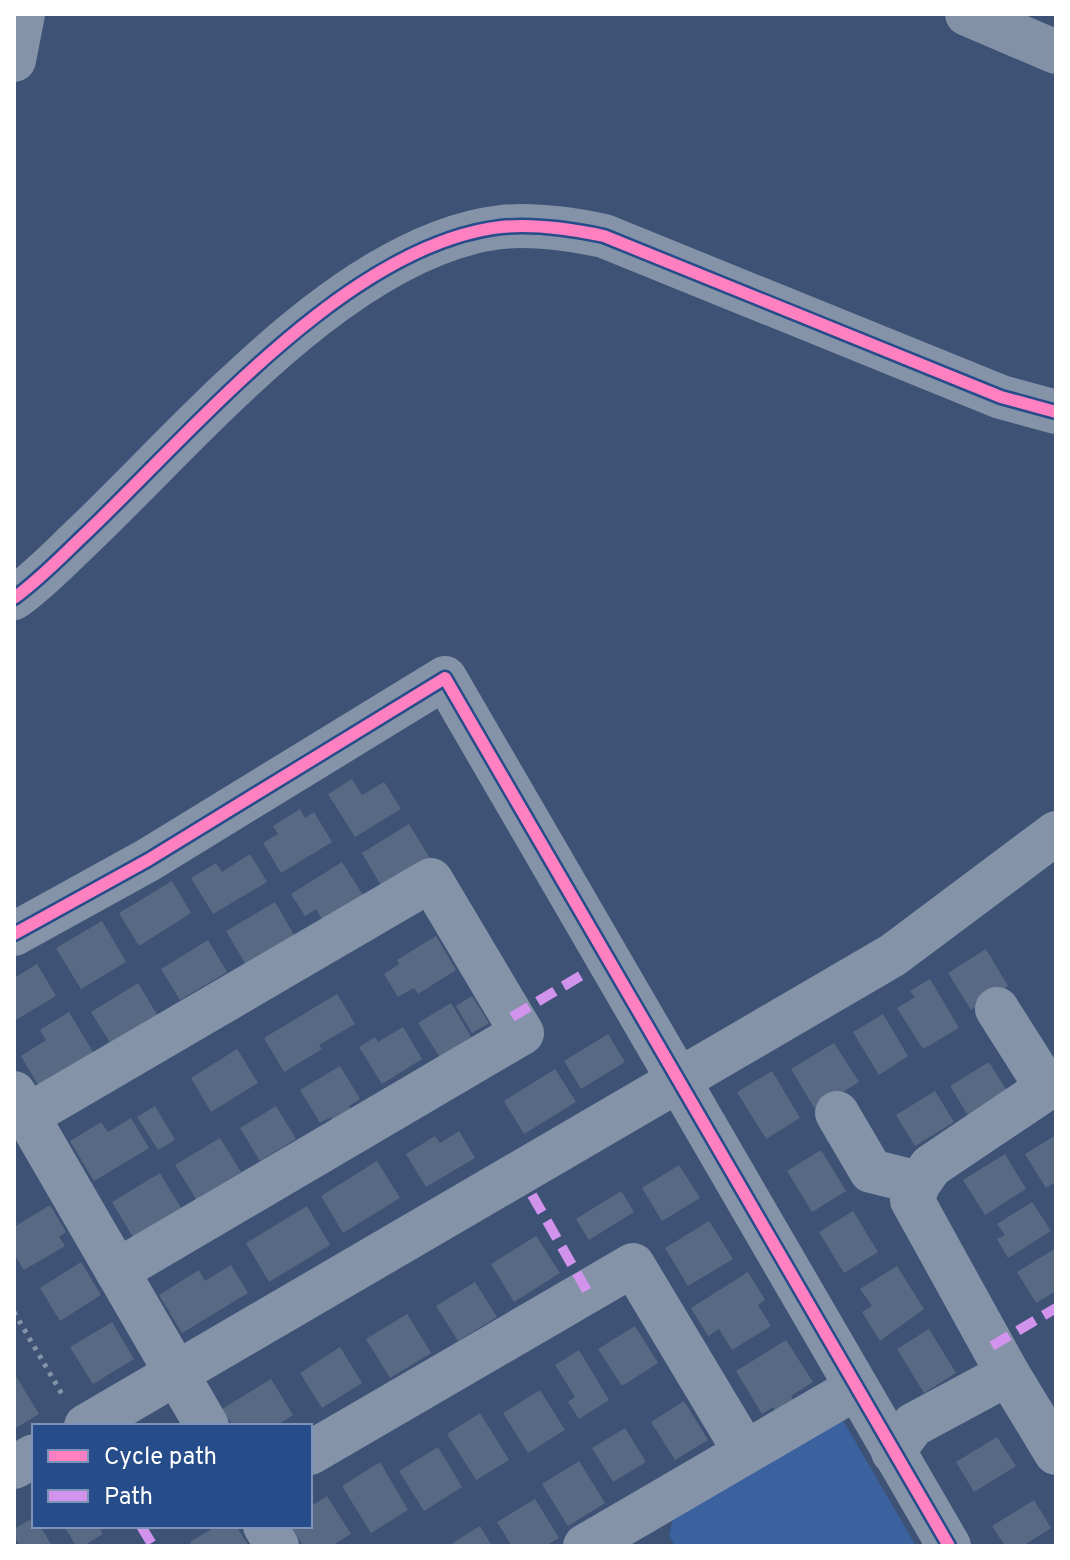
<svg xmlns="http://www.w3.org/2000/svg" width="1070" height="1560" viewBox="0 0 1070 1560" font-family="Overpass,sans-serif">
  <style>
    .green { fill: #3b629f }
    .building { fill: #586984 }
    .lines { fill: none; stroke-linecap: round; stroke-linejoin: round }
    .path { stroke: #8493a8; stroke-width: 5; stroke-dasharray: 4 6; stroke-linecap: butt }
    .minor { stroke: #8493a8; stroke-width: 44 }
    .major { stroke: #8391a7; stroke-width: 44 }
    .quiet { stroke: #d193ec; stroke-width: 10; stroke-dasharray: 20 10; stroke-linecap: butt }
    .cycleway-casing { stroke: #274c8a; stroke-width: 17 }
    .cycleway { stroke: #ff80c0; stroke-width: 12 }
  </style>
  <rect width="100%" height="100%" fill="#3d5274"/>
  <path class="green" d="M841,1417L916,1546H675L669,1536L674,1513Z"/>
  <g class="building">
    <path d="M352,779L362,795L384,782L401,809L355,837L328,794Z"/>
    <path d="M300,809L305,818L314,812L332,842L281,873L263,843L278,834L273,826Z"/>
    <path d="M409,824L434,865L386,894L362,853Z"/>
    <path d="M250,854L267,882L213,914L191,878L216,863L222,872Z"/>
    <path d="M342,862L368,903L327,928L316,909L305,916L291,894Z"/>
    <path d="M172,881L191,913L139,946L119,913Z"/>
    <path d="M275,902L297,940L249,970L226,931Z"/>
    <path d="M102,921L126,962L81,989L56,948Z"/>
    <path d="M436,936L456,970L418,994L414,988L398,997L384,974L399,964L397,960Z"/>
    <path d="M208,940L227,972L180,1000L161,969Z"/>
    <path d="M986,949L1008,986L971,1010L948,973Z"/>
    <path d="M37,964L56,996L14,1021V978Z"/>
    <path d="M930,979L959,1028L923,1049L897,1008L915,997L910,991Z"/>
    <path d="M138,983L161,1021L114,1049L91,1012Z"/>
    <path d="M337,994L355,1024L319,1045L322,1049L284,1072L264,1038Z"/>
    <path d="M472,996L489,1023L472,1033L456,1006Z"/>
    <path d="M451,1003L473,1040L441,1059L418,1023Z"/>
    <path d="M69,1012L96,1057L41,1090L21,1056L46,1040L40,1030Z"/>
    <path d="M883,1014L908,1056L879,1075L853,1032Z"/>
    <path d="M403,1027L422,1059L382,1084L359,1047L375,1037L378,1042Z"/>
    <path d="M608,1034L625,1062L581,1089L564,1061Z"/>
    <path d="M834,1043L859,1082L815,1109L791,1069Z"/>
    <path d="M237,1049L258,1083L211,1112L191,1078Z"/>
    <path d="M989,1062L1008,1093L969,1117L950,1086Z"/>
    <path d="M340,1066L360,1099L349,1106L352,1111L333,1121L331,1117L320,1123L300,1090Z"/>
    <path d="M555,1069L576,1102L524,1134L504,1101Z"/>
    <path d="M772,1071L800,1118L766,1139L737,1092Z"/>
    <path d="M935,1091L954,1122L915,1146L896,1115Z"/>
    <path d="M155,1106L175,1140L158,1150L137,1117Z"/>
    <path d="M276,1106L296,1139L260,1161L240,1128Z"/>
    <path d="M131,1118L149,1148L94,1181L70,1141L101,1122L108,1132Z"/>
    <path d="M459,1131L475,1158L426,1187L406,1154L435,1136L440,1143Z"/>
    <path d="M1056,1135V1182L1046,1188L1025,1154Z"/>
    <path d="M220,1138L241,1172L196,1199L175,1165Z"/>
    <path d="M821,1150L846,1191L812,1212L787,1171Z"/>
    <path d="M1005,1154L1026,1189L985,1215L963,1180Z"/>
    <path d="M377,1161L400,1198L343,1233L321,1196Z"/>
    <path d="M679,1165L700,1198L662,1221L642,1188Z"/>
    <path d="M160,1173L181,1208L133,1237L112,1202Z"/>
    <path d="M621,1191L634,1212L589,1240L576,1219Z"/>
    <path d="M1032,1202L1051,1231L1008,1258L997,1239L1005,1235L997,1224Z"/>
    <path d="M50,1205L66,1232L59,1237L65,1246L24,1270L14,1254V1227Z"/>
    <path d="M307,1206L330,1245L269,1282L246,1243Z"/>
    <path d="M853,1211L878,1252L844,1273L819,1232Z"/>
    <path d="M709,1221L733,1259L688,1286L665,1248Z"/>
    <path d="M536,1236L560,1273L514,1302L491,1264Z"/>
    <path d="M1056,1248V1291L1036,1303L1017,1272Z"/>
    <path d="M81,1262L101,1295L60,1321L40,1288Z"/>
    <path d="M231,1265L248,1293L182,1333L159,1295L199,1270L205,1281Z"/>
    <path d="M897,1266L924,1309L880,1341L862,1312L872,1306L860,1289Z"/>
    <path d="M748,1272L765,1300L758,1305L771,1326L732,1350L719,1329L708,1336L691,1308Z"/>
    <path d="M475,1282L497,1317L458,1341L436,1306Z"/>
    <path d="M407,1314L431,1353L390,1378L366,1339Z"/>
    <path d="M112,1322L134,1359L93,1384L70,1347Z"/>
    <path d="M635,1326L658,1363L622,1386L598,1349Z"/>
    <path d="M929,1329L956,1373L924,1393L897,1349Z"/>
    <path d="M786,1340L813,1382L791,1396L795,1403L777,1414L773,1407L762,1414L736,1371Z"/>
    <path d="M340,1347L362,1383L322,1408L300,1373Z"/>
    <path d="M579,1350L609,1400L579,1419L568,1402L575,1397L555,1365Z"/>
    <path d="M14,1373L39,1414L14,1429Z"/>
    <path d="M271,1379L293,1415L276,1426H233L222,1409Z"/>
    <path d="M540,1390L565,1430L528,1453L503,1413Z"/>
    <path d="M684,1401L708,1440L675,1460L651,1422Z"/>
    <path d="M480,1413L509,1460L476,1480L447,1434Z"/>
    <path d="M625,1428L646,1462L613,1482L592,1448Z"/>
    <path d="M997,1437L1016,1466L974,1492L956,1462Z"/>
    <path d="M438,1447L462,1487L424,1511L399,1471Z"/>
    <path d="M579,1461L605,1503L568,1526L542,1484Z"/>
    <path d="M380,1462L408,1510L371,1533L342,1486Z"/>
    <path d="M327,1496L351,1534L331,1546H303L291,1526H310V1507Z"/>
    <path d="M535,1499L559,1538L546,1546H512L497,1522Z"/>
    <path d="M1034,1500L1051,1528L1023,1546H1005L992,1526Z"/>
    <path d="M34,1517V1526H40L52,1546H20L14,1536V1529Z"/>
    <path d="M64,1526H98L103,1534L83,1546H76Z"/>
    <path d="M217,1526H236L249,1546H192L190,1542Z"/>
    <path d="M480,1526L492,1546H448Z"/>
  </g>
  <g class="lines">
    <path class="path" d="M14,1312L63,1396"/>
    <g class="minor">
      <path d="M14,60L23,14"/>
      <path d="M14,598C39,580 60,558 82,537C191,434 346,245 501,227C534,224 571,229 604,236L1001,397L1056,412"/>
      <path d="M14,934L148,860L445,678L949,1546"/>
      <path d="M997,1009L1047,1088"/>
      <path d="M1056,1082L931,1166L919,1183L912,1200L1008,1374L1056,1453"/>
      <path d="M14,1093L207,1426"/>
      <path d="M837,1113L871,1171L919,1183"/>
      <path d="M27,1116L431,880L522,1033L117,1271"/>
      <path d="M86,1426L893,955L1056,833"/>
      <path d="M893,1452L913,1425L1008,1374"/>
      <path d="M310,1453L633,1265L745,1452"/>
      <path d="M14,1467L34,1456"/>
      <path d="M265,1526L277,1546"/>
      <path d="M585,1546L856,1388"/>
    </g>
    <path class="major" d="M967,14L1056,52"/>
    <g class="quiet">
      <path d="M512,1017L587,972"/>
      <path d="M532,1195L587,1291"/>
      <path d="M992,1346L1056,1308"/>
      <path d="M141,1526L153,1546"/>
    </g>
    <defs>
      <g id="cycleway">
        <path d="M14,598C39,580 60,558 82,537C191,434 346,245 501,227C534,224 571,229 604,236L1001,397L1056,412"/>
        <path d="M14,934L148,860L445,678L949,1546"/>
      </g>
    </defs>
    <use href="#cycleway" class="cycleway-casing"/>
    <use href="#cycleway" class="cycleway"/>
  </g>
  <rect width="1070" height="1560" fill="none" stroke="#ffffff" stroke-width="32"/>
  <rect x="32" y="1424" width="280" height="104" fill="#274c8a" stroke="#7d94b9" stroke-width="2"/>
  <rect x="48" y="1450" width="40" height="12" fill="#ff80c0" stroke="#7d94b9" stroke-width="2"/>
  <text x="104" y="1464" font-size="24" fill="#ffffff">Cycle path</text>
  <rect x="48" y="1490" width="40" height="12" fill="#d193ec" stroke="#7d94b9" stroke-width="2"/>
  <text x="104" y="1504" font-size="24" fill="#ffffff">Path</text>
</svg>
